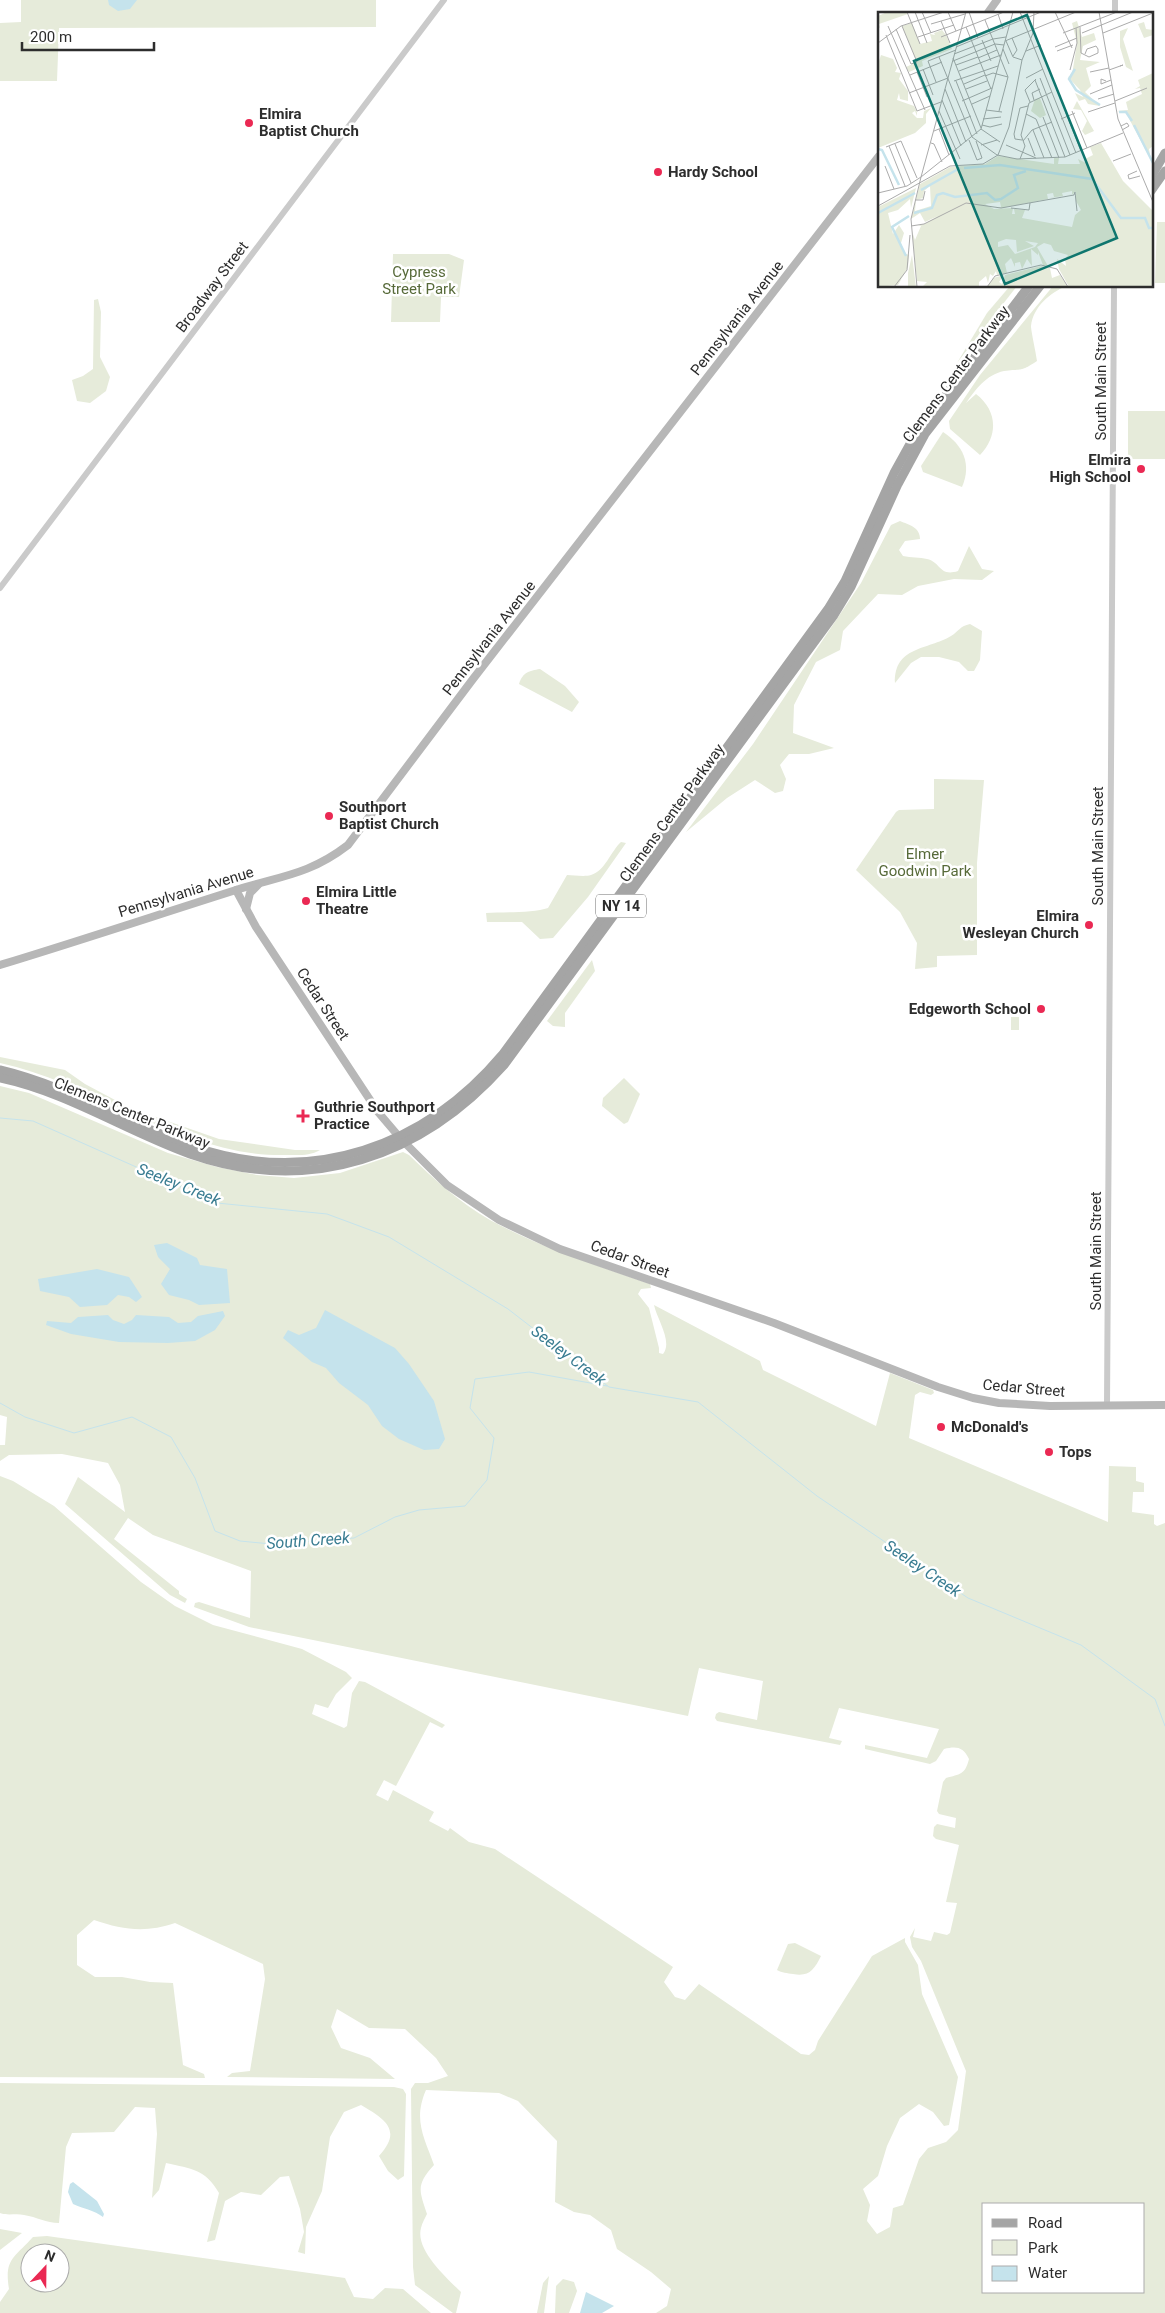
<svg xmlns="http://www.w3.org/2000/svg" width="1165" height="2313" viewBox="0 0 1165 2313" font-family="Roboto,sans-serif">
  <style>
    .green { fill: #e6ebda; fill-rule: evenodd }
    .water { fill: #c5e3ec }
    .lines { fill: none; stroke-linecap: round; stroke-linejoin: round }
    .stream { stroke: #c5e3ec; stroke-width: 1 }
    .tertiary { stroke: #cacaca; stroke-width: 6 }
    .secondary { stroke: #b7b7b7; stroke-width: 8 }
    .primary { stroke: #a5a5a5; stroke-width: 9 }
    .poi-dot { fill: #ea2953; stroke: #fff; stroke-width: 2 }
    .labels { text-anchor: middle; stroke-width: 5; stroke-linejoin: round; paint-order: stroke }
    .shield { fill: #fff; stroke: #6c6c6c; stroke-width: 1 }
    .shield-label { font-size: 14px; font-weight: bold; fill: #2d2d2d }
    .poi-label { font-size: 15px; font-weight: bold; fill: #2d2d2d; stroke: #fff; text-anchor: start }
    .park-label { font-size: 15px; fill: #576a39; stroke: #fff }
    .street-label { font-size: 15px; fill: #2d2d2d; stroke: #fff }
    .water-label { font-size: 16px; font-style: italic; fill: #397c91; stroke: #fff }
    .inset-river { fill: none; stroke: #c5e3ec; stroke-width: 2.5 }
    .inset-road { fill: none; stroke: #ababab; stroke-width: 1 }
    .view { fill: #0f766e; fill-opacity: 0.15; stroke: #0f766e; stroke-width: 2.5 }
    .inset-edge { fill: none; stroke: #2d2d2d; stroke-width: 2.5 }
  </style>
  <rect width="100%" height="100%" fill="#fff"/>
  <g class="green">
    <path d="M21,0H376V27L59,28L57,81H0V23L21,22Z"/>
    <path d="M1157,222H1165V283H1155Z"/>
    <path d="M393,254H449L464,260L459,297H441L440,322H391Z"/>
    <path d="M1010,286H1017L957,363L987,313Z"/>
    <path d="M1053,286H1066C1050,293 1033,307 1031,326C1031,331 1036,353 1037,361C1019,373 1022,368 1004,371C986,375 976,389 966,403L976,394C997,410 999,435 980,455L950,429L949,421L980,375Z"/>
    <path d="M98,299L101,312L100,357L110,377L106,391L90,403L77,401L72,380L83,376L93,369L94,300Z"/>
    <rect x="1128" y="411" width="37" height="48"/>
    <path d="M943,432C963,445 972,464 962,487L923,472L921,466Z"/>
    <path d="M900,521C909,525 920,527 920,539L905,541L899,550L903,556C911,558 920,557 927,559C941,562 939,577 958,571L969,546L982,569L994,571L982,580L954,579L918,586L902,595L878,594L843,631L840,650L816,662L794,705L793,733L834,748L809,754H789L780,765L786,779L783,791L775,793L755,780L727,798L686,832L753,744L861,583L891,525Z"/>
    <path d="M970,624L982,631L980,660L974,671H968L959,662L939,657H921L911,663L895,683C894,646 928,650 951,636C959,631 960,626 970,624Z"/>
    <path d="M540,669L565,686L579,702L572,712L519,684C523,672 529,671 540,669Z"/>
    <path d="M934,779L984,780L977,863V955L937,956V967L915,969L917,943L900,912L856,870L896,812L899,810L934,809Z"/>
    <path d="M621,842L626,843L588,897L553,938L540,939L522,922H487L486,913C503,912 534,913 548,908L567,875C574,875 584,877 591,875C605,871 611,851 621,842Z"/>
    <path d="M592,960L595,971L565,1013V1027L553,1026L547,1021Z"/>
    <rect x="1011" y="1017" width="8" height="13"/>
    <path d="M0,1057L65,1070L85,1084L130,1108L219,1139L295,1150H320C310,1156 299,1155 287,1155C184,1158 98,1084 0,1063Z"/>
    <path d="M624,1078L640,1094L628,1122L624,1124L602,1106L603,1098Z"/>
    <path d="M0,1086L29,1093L168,1153L217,1167L257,1175L294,1178L340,1173L403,1152L409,1155C434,1179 460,1203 490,1220C541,1248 596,1265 650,1284L651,1288L641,1289L638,1294L649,1308L659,1348V1353L663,1354C673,1342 657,1319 654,1305L760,1361L763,1370L876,1426L890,1373L933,1390L934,1393L931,1395L920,1392L915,1395L909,1438L1108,1522L1109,1466L1136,1467V1481L1144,1483V1492H1133L1132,1512L1154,1515V1524L1157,1526L1165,1523V2313H656L667,2306L671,2289L651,2272L617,2249L611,2230L590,2215L574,2212L555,2202L557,2141L518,2101L499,2093L426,2090C413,2120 424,2137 434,2165C416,2185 419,2190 427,2214C425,2218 422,2223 421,2228C415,2250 447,2278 461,2292L456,2313H453L415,2285L413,2267L411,2089L415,2083H428L448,2076L436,2058L405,2029L369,2028L337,2009L331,2027L341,2048L370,2058L395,2079L227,2077L232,2073L250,2071L265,1979L263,1964L175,1923C146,1933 123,1930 94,1920L77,1935V1965L95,1977H122L150,1982L173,1983L183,2065L204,2074L205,2078L0,2077V1476L13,1481L54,1506L141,1582L175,1606L213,1625L302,1649L346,1672L352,1678L336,1694L328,1708L315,1704L312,1714L344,1728L347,1726L352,1693L359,1681L365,1682L445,1725L442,1728L430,1722L396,1786L384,1780L376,1795L388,1801L393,1790L434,1812L429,1821L448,1831L450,1828L469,1842L495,1849L673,1967L664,1982L675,1997L685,2000L699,1984L801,2054L809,2055L815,2050L818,2041L872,1956L905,1938V1942L918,1965L922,1994L958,2077L949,2125L944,2126L933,2112L919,2104L900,2118L887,2146L878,2176L863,2189L870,2205L867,2221L877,2234L890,2227L893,2208L903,2205L919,2159L928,2148L946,2142L958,2130L966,2071L921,1961L912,1947L910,1937L915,1928L913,1937L931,1941L934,1932L947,1935L950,1933L957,1903L946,1902L959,1845L936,1839L933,1836L934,1827L937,1824L955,1828L956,1818L939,1814L937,1811L943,1782L946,1778C960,1774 965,1775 969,1759C963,1747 957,1746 944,1749L936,1761L930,1764L865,1749V1745L927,1758L939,1729L839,1708L829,1738L842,1741L840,1745L717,1721L715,1718L716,1714L719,1712L757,1720L763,1681L699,1668L688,1716L249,1627L194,1607L195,1603L199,1602L250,1618L251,1571L153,1535L128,1518L114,1539L179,1591V1594L187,1599L185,1603L170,1595L65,1504L78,1477L125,1512L120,1485L108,1463L62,1454L9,1455L0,1461V1445H5L7,1417L0,1415ZM984,2204H1144V2292H984Z"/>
    <path d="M795,1943L821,1956C814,1970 809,1977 793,1974C787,1973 782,1973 777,1970L788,1944Z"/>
    <path d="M0,2083L394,2087L403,2089L406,2094L404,2176L398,2180L388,2171L379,2156C403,2130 385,2119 361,2105L344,2112L330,2137L322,2191L306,2227L305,2254L298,2252L304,2232L300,2209L289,2176L280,2177L261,2195L241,2192L225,2201L215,2240L207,2242L219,2193C205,2169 192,2169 166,2163L159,2190L152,2198L157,2134L155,2108L135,2107L114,2132L72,2133L66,2147L59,2223C46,2223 37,2217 24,2215C16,2213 8,2216 0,2213Z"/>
    <path d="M0,2229L22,2233L0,2250Z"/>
    <path d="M47,2236L345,2278L354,2297L373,2299L385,2288L403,2289L431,2313H0V2302L9,2289C4,2259 14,2258 33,2237ZM30,2253H60V2283H30Z"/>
    <path d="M549,2276L544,2313H537L543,2283Z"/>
    <path d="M563,2279L574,2282L577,2291L569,2313H555L556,2286Z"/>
  </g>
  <g class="water">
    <path d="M108,0H137L130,9L118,11L109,5Z"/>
    <path d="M167,1243L197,1258L200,1265L227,1269L230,1303L199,1305L189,1300L169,1295L161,1284L170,1269L158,1257L154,1245Z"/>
    <path d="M97,1269L129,1277L142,1297L136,1302L129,1297L118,1295L107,1305L80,1307L69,1297L40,1291L38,1279Z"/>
    <path d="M325,1310L395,1348L409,1364L434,1401L445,1439L439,1449L424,1450L399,1439L382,1426L368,1405L339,1383L326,1368L312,1362L283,1338L288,1330L299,1335L316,1328Z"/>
    <path d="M223,1311L225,1316L215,1330L195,1341L168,1343L119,1342L71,1334L46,1325L47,1321L71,1323L78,1317L108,1315L113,1320L124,1324L132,1320L136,1315L169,1317L178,1323L191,1322L198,1316Z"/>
    <path d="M73,2182L97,2201L104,2214L103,2217C94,2210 84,2209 73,2204L68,2192L70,2184Z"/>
    <path d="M586,2292L614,2306L602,2313H580Z"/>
  </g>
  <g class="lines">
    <g class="stream">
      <path d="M0,1118L33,1121L217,1203L327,1214L389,1237L508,1309L609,1387L698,1402L817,1496L968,1598L1081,1645L1155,1699L1165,1726"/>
      <path d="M0,1403L25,1417L74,1433L132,1417L171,1437L195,1478L215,1531L240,1541L271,1544L354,1538L395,1517L419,1510L465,1506L487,1480L494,1438L470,1408L475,1379L529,1372L607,1386"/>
    </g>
    <g class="tertiary">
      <path d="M1115,14V0"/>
      <path d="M0,588L444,0"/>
      <path d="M1107,1405L1114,286"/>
    </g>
    <g class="secondary">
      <path d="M987,14L997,0"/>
      <path d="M236,890L256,927L378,1112L401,1139L447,1185L499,1220L560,1249L774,1323L938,1387L973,1398L999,1403L1050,1406L1165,1405"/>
      <path d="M246,909L250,893L258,885"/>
      <path d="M0,965C79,941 157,915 236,890C280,876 309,875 348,845L473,679L879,156"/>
    </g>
    <g class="primary">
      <path d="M1151,177L1165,153"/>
      <path d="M1151,191L1165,171"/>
      <path d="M0,1070C68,1086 128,1124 194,1147C312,1187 425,1147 503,1054L828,609L845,581L894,473L915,435L1029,286"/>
      <path d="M0,1078C67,1092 126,1131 190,1154C310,1196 422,1157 504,1065L834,615L851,587L898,484L925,434L1040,286"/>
    </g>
  </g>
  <g class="poi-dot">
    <circle cx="249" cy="123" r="5"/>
    <circle cx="658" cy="172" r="5"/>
    <circle cx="1141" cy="469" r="5"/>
    <circle cx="329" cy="816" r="5"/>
    <circle cx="306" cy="901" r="5"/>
    <circle cx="1089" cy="925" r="5"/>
    <circle cx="1041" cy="1009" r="5"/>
    <path d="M300.5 1108.5h5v5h5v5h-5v5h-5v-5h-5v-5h5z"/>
    <circle cx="941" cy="1427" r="5"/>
    <circle cx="1049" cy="1452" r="5"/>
  </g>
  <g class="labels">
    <rect class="shield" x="596" y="894.5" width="50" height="23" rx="4"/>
    <g class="shield-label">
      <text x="621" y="911">NY 14</text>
    </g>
    <g class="poi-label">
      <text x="259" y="119">Elmira<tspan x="259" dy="17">Baptist Church</tspan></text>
      <text x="668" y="177">Hardy School</text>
      <text x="1131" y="465" text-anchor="end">Elmira<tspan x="1131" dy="17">High School</tspan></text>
      <text x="339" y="812">Southport<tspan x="339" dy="17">Baptist Church</tspan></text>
      <text x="316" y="897">Elmira Little<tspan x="316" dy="17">Theatre</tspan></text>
      <text x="1079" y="921" text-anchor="end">Elmira<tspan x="1079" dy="17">Wesleyan Church</tspan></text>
      <text x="1031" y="1014" text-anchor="end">Edgeworth School</text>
      <text x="314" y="1112">Guthrie Southport<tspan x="314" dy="17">Practice</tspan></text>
      <text x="951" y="1432">McDonald's</text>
      <text x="1059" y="1457">Tops</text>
    </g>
    <g class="park-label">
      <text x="419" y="277">Cypress<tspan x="419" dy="17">Street Park</tspan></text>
      <text x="925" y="859">Elmer<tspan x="925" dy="17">Goodwin Park</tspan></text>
    </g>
    <g class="street-label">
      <text transform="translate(212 287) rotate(-53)" y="5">Broadway Street</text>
      <text transform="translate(737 318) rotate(-52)" y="5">Pennsylvania Avenue</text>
      <text transform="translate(956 374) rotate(-53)" y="5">Clemens Center Parkway</text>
      <text transform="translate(1101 381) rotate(-90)" y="5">South Main Street</text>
      <text transform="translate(489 638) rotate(-52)" y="5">Pennsylvania Avenue</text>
      <text transform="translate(672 813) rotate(-54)" y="5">Clemens Center Parkway</text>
      <text transform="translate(1098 846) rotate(-90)" y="5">South Main Street</text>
      <text transform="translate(186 892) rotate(-17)" y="5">Pennsylvania Avenue</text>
      <text transform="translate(323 1004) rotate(57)" y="5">Cedar Street</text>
      <text transform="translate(132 1113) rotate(22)" y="5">Clemens Center Parkway</text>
      <text transform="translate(1096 1251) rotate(-90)" y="5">South Main Street</text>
      <text transform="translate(630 1259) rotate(20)" y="5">Cedar Street</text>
      <text transform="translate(1024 1388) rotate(5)" y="5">Cedar Street</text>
    </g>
    <g class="water-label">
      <text transform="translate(179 1184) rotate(22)" y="6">Seeley Creek</text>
      <text transform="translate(569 1355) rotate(37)" y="6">Seeley Creek</text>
      <text transform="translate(308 1540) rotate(-4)" y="6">South Creek</text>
      <text transform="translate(923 1568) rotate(34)" y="6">Seeley Creek</text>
    </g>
  </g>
  <g transform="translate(878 12)">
    <rect width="275" height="275" fill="#fff"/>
    <path d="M9,0H29L30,2L1,12L2,16L0,15V4ZM199,9L204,25L216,21L218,28L205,34L202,48L222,50L208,56L213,74L207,80L222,94L210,92L207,87L201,89L197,81L205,85L202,78L190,65L194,63L199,31L194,11ZM266,10L268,17L275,18V23L266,26L260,12ZM34,11L42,32L54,29L52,22L57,23L56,21L64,18L68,23L59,27L68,23L74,37L44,49L45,54L31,60L28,55L39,50L24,14ZM250,16L245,27L255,59L248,55L242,35V19ZM3,43L15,47L19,56L17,60L23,61L21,67L30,79V89L22,87L21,81L19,88L36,94L39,100V104L37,99L34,101L39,106H45L46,99L53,96L48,102V111L37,121L0,136V52ZM275,61V134L271,137L273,148L248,101L239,99L250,98L248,90L264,82L262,76L257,77L262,74L260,68ZM162,86L168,103L162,106L153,99L157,87ZM199,89L216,119L207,123L204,119L209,109L203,98L195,97ZM223,131L245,169L275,199V275H191L181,257L179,247L188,254L187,247L190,243L176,239L173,233L166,231L159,235L170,254L165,253L160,240V243L153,237L154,254L149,247L144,257L142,250L137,251V255L133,246L127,252L129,261L119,263L118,259L115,264L112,262L110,271L108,264L101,270V275H44L49,270L39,269L34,219L37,228L43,214H40L46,212L60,204L47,210L42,201L33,207L42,172L72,155L107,152L120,144L176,152V146H181L180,152H202L200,147L208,151L207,147L215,143L212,135ZM52,174L53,194L37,199L38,188L45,186L46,179ZM194,179V182L188,184L195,182L197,180H198V189L203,198L197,203L194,215L144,206L147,198L136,197L137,202H134L135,196L116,197L107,192L122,190L123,195L118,196H124L170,187L169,182L175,181L176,185L172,186L185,184L184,181ZM128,227L138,228L139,240L156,234L147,229L160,231L157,235L137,242L130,233L120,235V230ZM38,176L33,196L32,187L20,198L10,201L15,222L21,213L26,221L23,231L26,241L31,243L30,255L20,273L0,275V195ZM34,243L38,275H30V261ZM163,254L172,256L174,266L182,263L190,275H109L115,266L126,263L121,270L124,272L127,263Z" fill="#e6ebda" fill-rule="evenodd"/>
    <path class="inset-river" d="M197,57L191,67L198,78L222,93M241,100H248L254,109M256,113L275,151M0,137L4,138L21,173M86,156L122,153L214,167L243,206H267L271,216H275M43,178L82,156M0,201L37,181M36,201L54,196L59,183L65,181L77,185L109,181L117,188L123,187L140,176L136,163L148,159M28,244L14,215L31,204"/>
    <path class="inset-road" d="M29,0L42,32M37,0L49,31M44,0L53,21M70,0L78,19M91,0L100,26M142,0L198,141M177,0L194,36M221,0L240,107L275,190M120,2L125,17M107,8L130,65M63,9L72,31M53,12L87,2M10,14L47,98M88,15L113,77M202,15L203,41L211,45L220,41V37L218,34L209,37L207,42M18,17L33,52L39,50L24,14M185,21L239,0M204,21L255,0M225,21L275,1M8,23L39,99L63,90M40,25L76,13M63,25L126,0M134,26L139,38L135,44M104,28L113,49M127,29L198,0M128,29L135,45L144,48M0,31L23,14L66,0M78,35L163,0M177,35L199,26M125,37L131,52M148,39L163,33M179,39L195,33M76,42L115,27L128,25M61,45L94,125M75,46L103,116M100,46L119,38M75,49L117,32L126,33M78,53L100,45M45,57L55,83M192,58L199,31L198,16M231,58L245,53L242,54M81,59L123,43M39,60L49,85M212,60L231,56M32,63L64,50M107,64L115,61L130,65M148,66L165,57M162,66L192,143M157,68L187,145M76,69L120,54M78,69L99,122M228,69L223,67V72L233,68M58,70L50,49L78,38M86,72L107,63M67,77L88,130M88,77L109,69M31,81L70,66M212,82L234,73M220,87L236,82M64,88L83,134M156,88L154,81L162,77M84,89L114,76M237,89L269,76M152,90L147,78L158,67M94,92L112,84M108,98L124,100M61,99L82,147M121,99L130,65M194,99L209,136M210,100L237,91M188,101L203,139M148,102L158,107L174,146M165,105L181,146M105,107L123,105M183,107L197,101M104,113L112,115L124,112M243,114L249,111L251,114L244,118M61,117L71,143M103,117L122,130M155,118L166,146M56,119L93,104M94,125L119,143L139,147L187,145L245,121M150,126L157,144M91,128L99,148L104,146L98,129M144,128L137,127L136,122L142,96L150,94M145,129L154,118L174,110M53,131L56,132L64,150M17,132L33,171M103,133L119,128M128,133L158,146M11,134L27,174M8,135L23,129L39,166M142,147L147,134L143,123L151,91L174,80M235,149L253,142M7,154L16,177M259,159L250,163L251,167L262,164M0,181L29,174L43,165L88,0M37,188H45L47,179M0,194L72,154L105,152L120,143L131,115L144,48L155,21L156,0M133,196L151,198L152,191M33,214L46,212L88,191L123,196L196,183L197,180L199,199M16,275L29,258L32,223M39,275L33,207L43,165L103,117L135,0M109,275L117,264L163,253L179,257L190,275"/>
    <path class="view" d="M149,3L239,226L127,272L36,49Z"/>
    <rect width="275" height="275" class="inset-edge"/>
  </g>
  <rect x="982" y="2203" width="162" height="90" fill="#ffffff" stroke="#ababab"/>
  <rect x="992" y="2219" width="25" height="8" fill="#a5a5a5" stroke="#ababab"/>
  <text x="1028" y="2228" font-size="15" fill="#2d2d2d">Road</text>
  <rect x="992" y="2240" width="25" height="15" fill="#e6ebda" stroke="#ababab"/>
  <text x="1028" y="2253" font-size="15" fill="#2d2d2d">Park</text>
  <rect x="992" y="2266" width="25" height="15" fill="#c5e3ec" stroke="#ababab"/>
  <text x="1028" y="2278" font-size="15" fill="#2d2d2d">Water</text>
  <g transform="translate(45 2268) rotate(22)"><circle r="24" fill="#ffffff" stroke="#ababab"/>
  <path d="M0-4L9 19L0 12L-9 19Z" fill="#ea2953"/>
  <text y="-8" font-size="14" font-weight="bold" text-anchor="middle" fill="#2d2d2d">N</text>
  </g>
  <path d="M22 42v8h132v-8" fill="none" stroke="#2d2d2d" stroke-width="2.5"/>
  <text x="30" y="42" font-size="15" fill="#2d2d2d" stroke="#ffffff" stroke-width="4" paint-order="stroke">200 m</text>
</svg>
